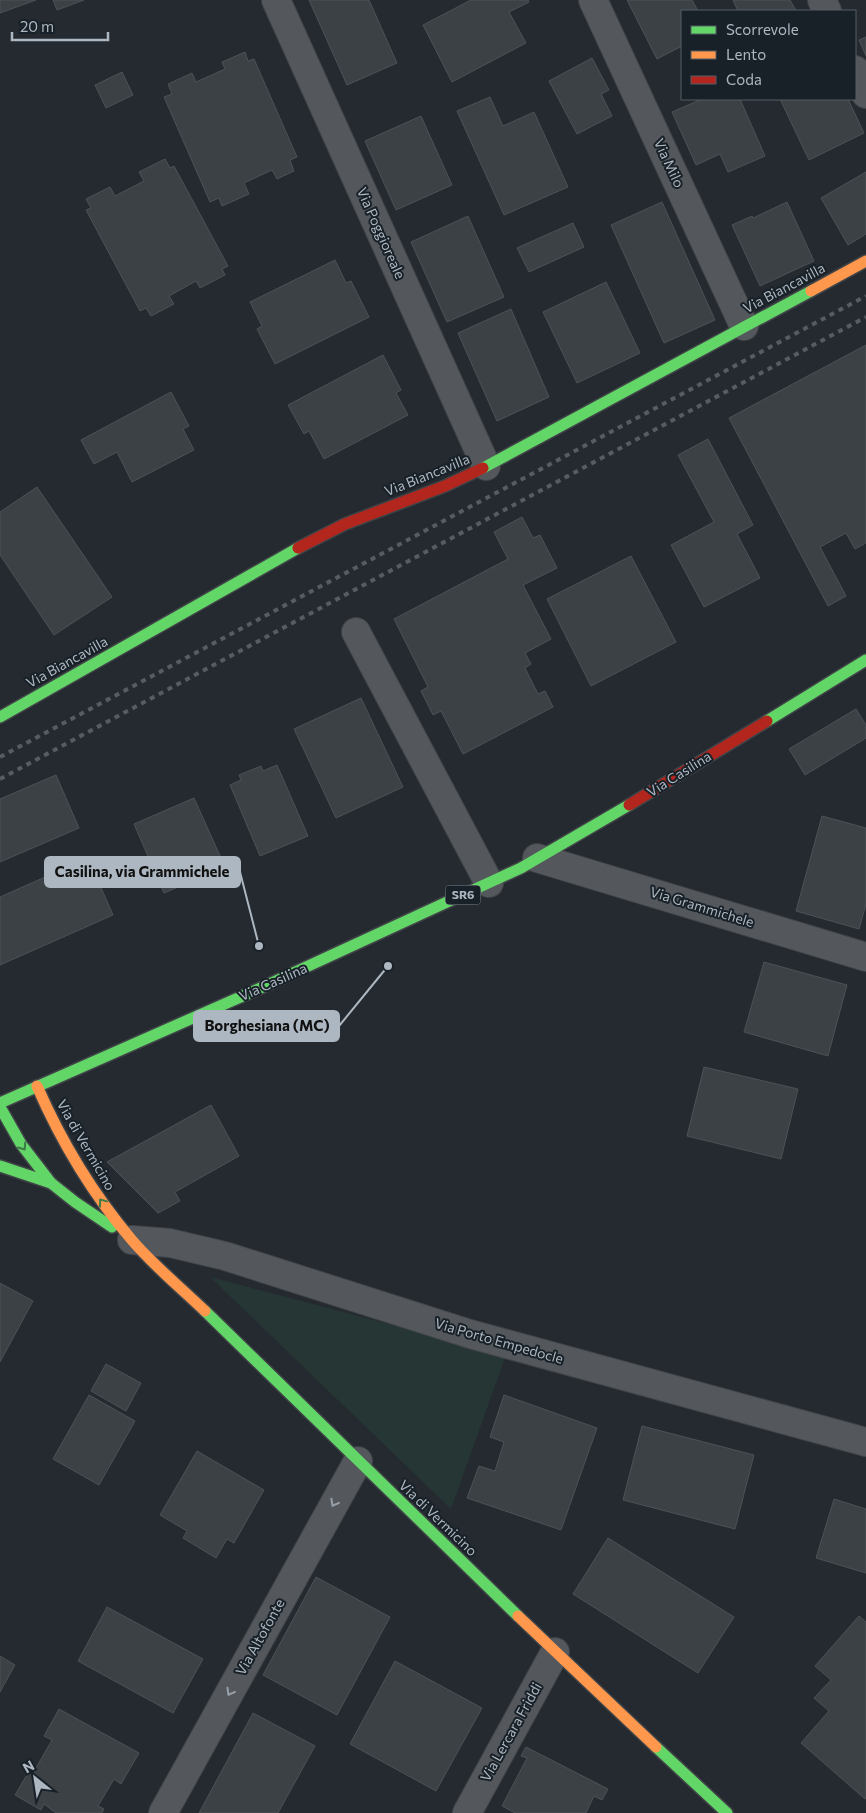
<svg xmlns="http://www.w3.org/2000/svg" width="866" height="1813" viewBox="0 0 866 1813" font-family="Commissioner,sans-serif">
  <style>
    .green { fill: #253635 }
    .building { fill: #3c4146; stroke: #4c5257 }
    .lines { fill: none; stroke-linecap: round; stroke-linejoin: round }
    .street-casing { stroke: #404448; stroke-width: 30 }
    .fast-casing { stroke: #404448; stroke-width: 14 }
    .slow-casing { stroke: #404448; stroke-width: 14 }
    .jam-casing { stroke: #404448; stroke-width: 14 }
    .street { stroke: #54585d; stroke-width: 28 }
    .fast { stroke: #63d668; stroke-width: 11 }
    .slow { stroke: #ff974d; stroke-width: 11 }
    .jam { stroke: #b3261e; stroke-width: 11 }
    .rail { stroke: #575c60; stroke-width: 4; stroke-dasharray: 5 5; stroke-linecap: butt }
    .oneway { stroke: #3e7c48 }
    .oneway2 { stroke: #979fa8 }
    .labels { text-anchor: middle; stroke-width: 4; stroke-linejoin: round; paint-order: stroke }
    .shield { fill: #192128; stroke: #818a93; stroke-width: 1 }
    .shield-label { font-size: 12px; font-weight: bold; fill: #adb7c1 }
    .street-label { font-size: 14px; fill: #adb7c1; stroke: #192128 }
    .leader { fill: none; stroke: #adb7c1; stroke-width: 2 }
    .callout-dot { fill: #adb7c1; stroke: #192128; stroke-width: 2 }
    .callout { fill: #adb7c1; stroke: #adb7c1; stroke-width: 2 }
    .callout-label { font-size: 15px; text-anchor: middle; font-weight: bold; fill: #111 }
  </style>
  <rect width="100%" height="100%" fill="#242a2f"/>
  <path class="green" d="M210,1277L506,1355L451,1509Z"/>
  <g class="building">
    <path d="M0,0H36L0,13Z"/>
    <path d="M53,0H84L57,10Z"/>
    <path d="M309,0H369L397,63L347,85Z"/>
    <path d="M471,0H528L529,2L509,12L526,43L452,82L423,25Z"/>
    <path d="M627,0H692L698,11H682V46L657,59Z"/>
    <path d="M733,0H790L796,11H738Z"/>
    <path d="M866,37V56L859,40Z"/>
    <path d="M245,52L248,61L254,59L297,157L290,160L294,171L277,179L272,170L244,183L249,194L222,206L219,198L210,202L164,97L172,94L168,84L192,73L196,82L225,69L222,62Z"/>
    <path d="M592,58L609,90L601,94L612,116L577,134L549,81Z"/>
    <path d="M122,72L133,95L106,108L95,85Z"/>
    <path d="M490,97L503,126L534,112L568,187L504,215L457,111Z"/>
    <path d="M702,99H740L765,156L728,172L720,154L696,165L672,112Z"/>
    <path d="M780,99H848L864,133L809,160Z"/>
    <path d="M421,116L452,185L396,210L365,141Z"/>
    <path d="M165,159L170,168L174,166L228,266L222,269L225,275L200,288L196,281L169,296L174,304L151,316L146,308L140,311L86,210L91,208L86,199L110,187L115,196L144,181L139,172Z"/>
    <path d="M866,172V234L848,245L821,198Z"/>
    <path d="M662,202L715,320L664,343L611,225Z"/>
    <path d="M787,202L814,261L760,286L732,225L752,216L753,218Z"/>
    <path d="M468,216L504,297L447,322L411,242Z"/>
    <path d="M573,223L584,247L529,272L517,248Z"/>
    <path d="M335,260L346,283L351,281L369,317L275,364L257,329L262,326L250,302Z"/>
    <path d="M606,282L640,353L577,383L543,312Z"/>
    <path d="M511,309L549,397L497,421L458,333Z"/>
    <path d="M866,345V543L855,549L846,533L820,547L846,596L828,606L729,418Z"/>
    <path d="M383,355L401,390L396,393L408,415L324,459L309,431L304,434L288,405Z"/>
    <path d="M171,392L189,426L183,429L194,450L132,482L117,452L94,464L81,440Z"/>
    <path d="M708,439L753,525L737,534L760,578L704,607L671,545L714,522L678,455Z"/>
    <path d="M37,487L112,597L54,635L0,555V512Z"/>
    <path d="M522,517L533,538L540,535L557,568L523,585L551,639L525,653L531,664L525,668L538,694L545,691L553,707L463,754L441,711L433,715L421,691L428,687L394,619L508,559L494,532Z"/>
    <path d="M631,556L676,642L591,686L547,599Z"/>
    <path d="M361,698L403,787L336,818L294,729Z"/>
    <path d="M856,709L866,725V738L805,775L789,749Z"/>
    <path d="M277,765L308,836L260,856L230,785L241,780L239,775L261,766L263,771Z"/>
    <path d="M56,775L79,828L0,862V799Z"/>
    <path d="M194,798L225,867L164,893L134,824Z"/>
    <path d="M822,816L866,828V904L859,929L796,911Z"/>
    <path d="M88,858L113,915L0,965V897Z"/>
    <path d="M764,962L847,985L828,1056L744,1032Z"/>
    <path d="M704,1067L798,1089L781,1159L687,1136Z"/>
    <path d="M211,1105L239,1156L175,1192L180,1201L158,1213L107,1162Z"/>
    <path d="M0,1283L33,1301L0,1362Z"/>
    <path d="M106,1364L141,1383L126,1411L91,1391Z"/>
    <path d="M89,1395L135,1421L99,1485L53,1459Z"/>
    <path d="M504,1395L597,1428L561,1530L467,1498L479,1466L495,1471L504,1442L490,1437Z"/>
    <path d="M642,1426L754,1455L735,1529L623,1500Z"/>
    <path d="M197,1451L264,1490L234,1543L227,1539L216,1558L183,1538L187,1531L160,1515Z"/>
    <path d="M834,1499L866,1509V1573L816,1558Z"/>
    <path d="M608,1538L734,1617L698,1673L573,1594Z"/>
    <path d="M316,1577L390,1617L337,1715L263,1675Z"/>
    <path d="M107,1607L203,1659L173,1713L78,1661Z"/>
    <path d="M859,1616L866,1622V1797L865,1799L801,1743L829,1711L814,1698L831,1680L815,1666Z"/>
    <path d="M0,1656L15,1665L0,1692Z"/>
    <path d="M395,1661L482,1708L436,1791L350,1744Z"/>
    <path d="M59,1709L139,1753L121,1784L114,1779L98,1806L104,1809L102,1813H56L44,1804L41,1810L15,1795L28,1773L32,1775L52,1740L44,1736Z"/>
    <path d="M253,1713L315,1746L278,1813H199Z"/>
    <path d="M526,1747L608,1789L602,1800L594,1796L586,1813H515L502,1806L527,1758L521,1756Z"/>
  </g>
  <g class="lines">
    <defs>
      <g id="street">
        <path d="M276,0L486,466"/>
        <path d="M593,0L744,326"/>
        <path d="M822,0L827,11"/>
        <path d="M855,70L866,94"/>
        <path d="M356,632L489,883"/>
        <path d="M537,858L866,957"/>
        <path d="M132,1240L170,1243L225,1256L470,1334L866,1442"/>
        <path d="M163,1813L358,1461"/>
        <path d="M467,1813L555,1652"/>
      </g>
      <g id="fast">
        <path d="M483,468L811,291"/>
        <path d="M0,717L298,548"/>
        <path d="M767,721L866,660"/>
        <path d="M0,1103L254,991L521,868L629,805"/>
        <path d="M0,1107L21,1144L51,1183L75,1202L112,1227"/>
        <path d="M0,1166L51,1183"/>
        <path d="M205,1311L518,1616"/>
        <path d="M656,1747L727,1813"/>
      </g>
      <g id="slow">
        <path d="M811,291L866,261"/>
        <path d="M37,1086C61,1141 92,1193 131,1239C152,1264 181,1288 205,1311"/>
        <path d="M518,1616L656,1747"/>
      </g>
      <g id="jam">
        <path d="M298,548L345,524L445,486L483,468"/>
        <path d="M629,805L767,721"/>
      </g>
    </defs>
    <use href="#street" class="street-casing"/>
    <use href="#fast" class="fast-casing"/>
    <use href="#slow" class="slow-casing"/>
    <use href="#jam" class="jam-casing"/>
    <use href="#street" class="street"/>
    <use href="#fast" class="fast"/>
    <use href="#slow" class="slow"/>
    <use href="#jam" class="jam"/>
    <g class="rail">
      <path d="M0,757L866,296"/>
      <path d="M0,779L866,317"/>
    </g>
  </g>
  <defs><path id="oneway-chevron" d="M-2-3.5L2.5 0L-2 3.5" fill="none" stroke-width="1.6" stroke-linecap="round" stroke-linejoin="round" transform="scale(1.25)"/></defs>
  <g class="oneway">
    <use href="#oneway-chevron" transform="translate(23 1147) rotate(55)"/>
    <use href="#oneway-chevron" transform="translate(102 1202) rotate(-127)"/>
  </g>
  <g class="oneway2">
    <use href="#oneway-chevron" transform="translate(334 1503) rotate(119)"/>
    <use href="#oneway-chevron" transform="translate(230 1692) rotate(119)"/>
  </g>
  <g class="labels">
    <rect class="shield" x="445.5" y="885.5" width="35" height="19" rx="4"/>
    <g class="shield-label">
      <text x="463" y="899">SR6</text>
    </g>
    <g class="street-label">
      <text transform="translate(669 163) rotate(65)" y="5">Via Milo</text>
      <text transform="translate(381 233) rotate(66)" y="5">Via Poggioreale</text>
      <text transform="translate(784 288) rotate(-28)" y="5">Via Biancavilla</text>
      <text transform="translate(427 475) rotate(-22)" y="5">Via Biancavilla</text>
      <text transform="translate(67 662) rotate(-29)" y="5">Via Biancavilla</text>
      <text transform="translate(679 774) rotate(-32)" y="5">Via Casilina</text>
      <text transform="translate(702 907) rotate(17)" y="5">Via Grammichele</text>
      <text transform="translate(273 982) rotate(-24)" y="5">Via Casilina</text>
      <text transform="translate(86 1145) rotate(60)" y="5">Via di Vermicino</text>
      <text transform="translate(499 1341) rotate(16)" y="5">Via Porto Empedocle</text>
      <text transform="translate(438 1518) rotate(44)" y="5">Via di Vermicino</text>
      <text transform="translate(260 1637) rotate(-61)" y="5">Via Altofonte</text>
      <text transform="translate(511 1732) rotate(-61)" y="5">Via Lercara Friddi</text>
    </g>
  </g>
  <path class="leader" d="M259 946L240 872M388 966L339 1026"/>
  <g class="callout-dot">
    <circle cx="259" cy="946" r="5"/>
    <circle cx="388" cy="966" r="5"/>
  </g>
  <g class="callout">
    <rect x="45" y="857" width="195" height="30" rx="5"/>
    <rect x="194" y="1011" width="145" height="30" rx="5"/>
  </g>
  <g class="callout-label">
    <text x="142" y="877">Casilina, via Grammichele</text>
    <text x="267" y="1031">Borghesiana (MC)</text>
  </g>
  <rect x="681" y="10" width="175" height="90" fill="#192128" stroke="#545d65"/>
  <rect x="691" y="26" width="25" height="8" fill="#63d668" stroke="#545d65"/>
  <text x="726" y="35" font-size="15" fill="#adb7c1">Scorrevole</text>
  <rect x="691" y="51" width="25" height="8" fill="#ff974d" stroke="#545d65"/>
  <text x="726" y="60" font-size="15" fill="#adb7c1">Lento</text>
  <rect x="691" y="76" width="25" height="8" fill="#b3261e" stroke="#545d65"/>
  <text x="726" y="85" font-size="15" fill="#adb7c1">Coda</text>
  <g transform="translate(35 1778) rotate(330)" stroke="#192128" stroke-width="4" paint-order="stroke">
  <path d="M0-4L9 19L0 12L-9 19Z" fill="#adb7c1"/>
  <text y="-8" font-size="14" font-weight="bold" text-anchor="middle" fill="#adb7c1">N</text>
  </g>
  <path d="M12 32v8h96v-8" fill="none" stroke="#adb7c1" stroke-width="2.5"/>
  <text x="20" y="32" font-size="15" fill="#adb7c1" stroke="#192128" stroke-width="4" paint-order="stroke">20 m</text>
</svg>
